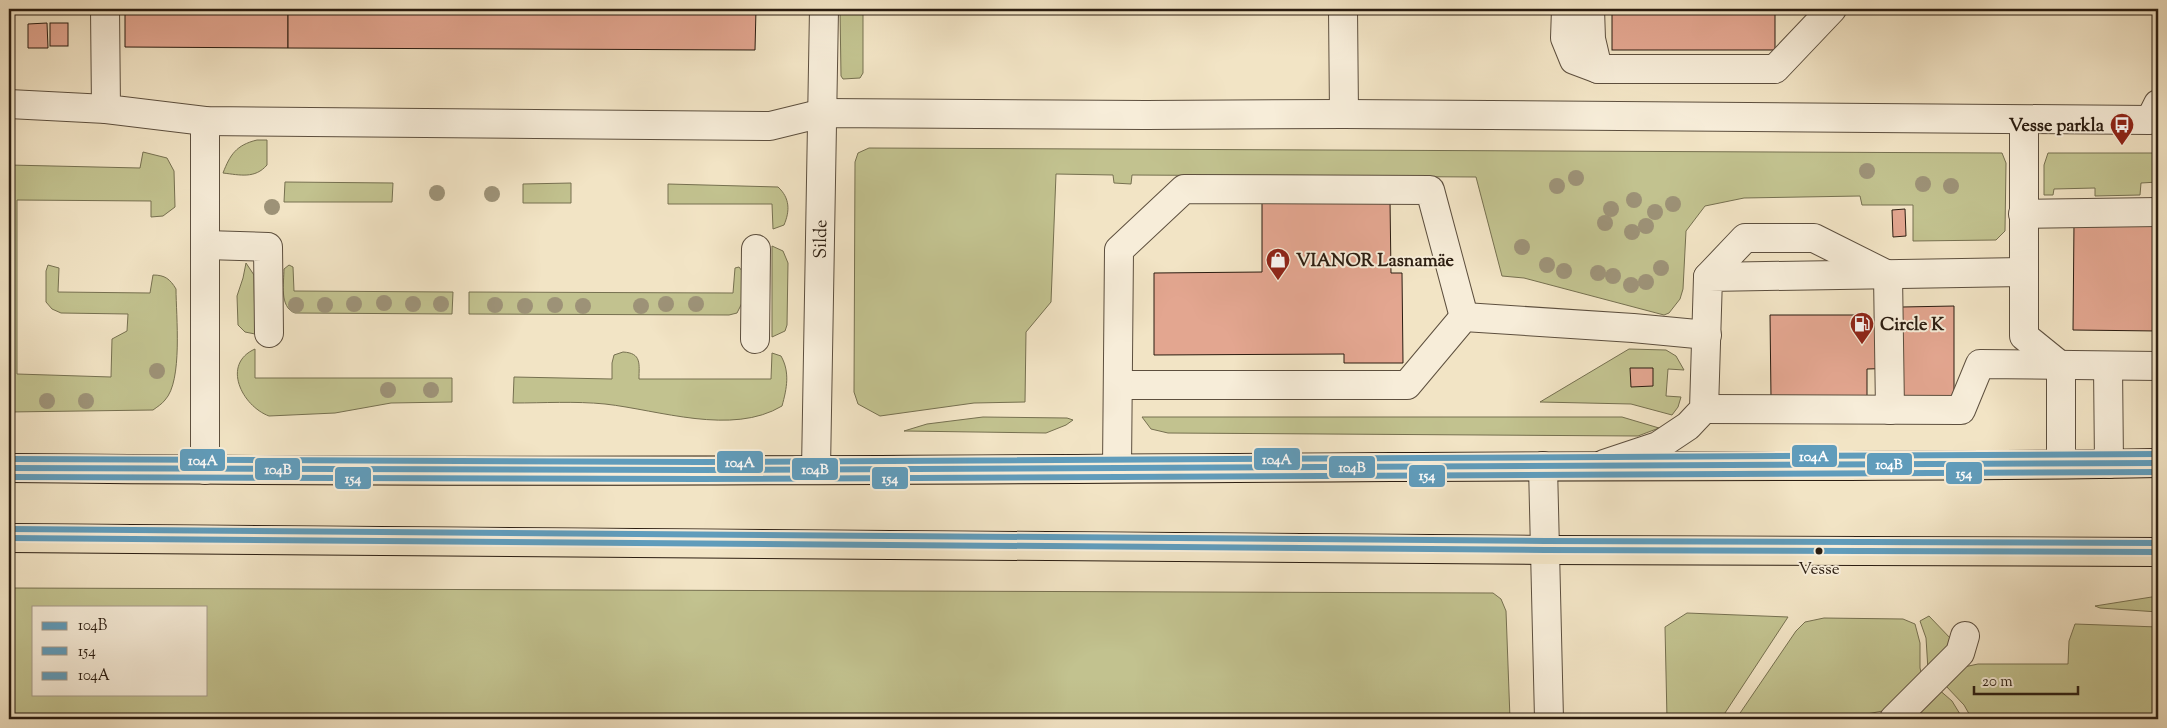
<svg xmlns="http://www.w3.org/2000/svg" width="2167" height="728" viewBox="0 0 2167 728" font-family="'Sorts Mill Goudy',serif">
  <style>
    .green { fill: #c2c28f; stroke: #767050; fill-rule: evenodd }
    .building { fill: #e3a690; stroke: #2b1d11 }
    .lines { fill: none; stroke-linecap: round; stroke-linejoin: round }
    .minor-casing { stroke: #5d4f3e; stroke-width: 30 }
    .highway-casing { stroke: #2b1d11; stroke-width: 30 }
    .minor { stroke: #f7edd9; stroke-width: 28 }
    .highway { stroke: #f2e4c5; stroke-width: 28 }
    .bus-1-casing { stroke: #f7edd9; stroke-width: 10 }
    .bus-2-casing { stroke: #f7edd9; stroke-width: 10 }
    .bus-3-casing { stroke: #f7edd9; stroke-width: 10 }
    .bus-1 { stroke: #609cbb; stroke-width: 6 }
    .bus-2 { stroke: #609cbb; stroke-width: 6 }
    .bus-3 { stroke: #609cbb; stroke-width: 6 }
    .tree { fill: #9d9277 }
    .bus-dot { fill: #2b1d11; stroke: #f7edd9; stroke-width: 2 }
    .labels { text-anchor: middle; stroke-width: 4; stroke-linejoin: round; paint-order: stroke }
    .bus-label { font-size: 17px; fill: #2b1d11; stroke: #f7edd9 }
    .poi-label { font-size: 18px; font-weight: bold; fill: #2b1d11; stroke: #f7edd9; text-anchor: start }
    .street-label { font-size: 18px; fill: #2b1d11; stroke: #f7edd9 }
    .line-badge { stroke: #f7edd9; stroke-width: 2 }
    .badge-label { font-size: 14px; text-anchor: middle; font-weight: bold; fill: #fff }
  </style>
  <rect width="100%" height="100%" fill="#f2e4c5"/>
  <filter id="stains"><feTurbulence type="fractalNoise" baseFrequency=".004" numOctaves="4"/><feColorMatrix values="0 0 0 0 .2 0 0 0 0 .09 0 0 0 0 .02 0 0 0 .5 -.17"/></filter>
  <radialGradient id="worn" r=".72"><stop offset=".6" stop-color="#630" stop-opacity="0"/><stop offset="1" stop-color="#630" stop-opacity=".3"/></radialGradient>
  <g class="green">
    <path d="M840,9H863V73L860,78L843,79L841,76Z"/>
    <path d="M257,140H267V165C255,179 240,175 223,173C230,155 236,145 257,140Z"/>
    <path d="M869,148L2002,153L2006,163L2005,231L1996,240L1913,241V205H1862L1860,196L1744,198L1705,206L1686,231L1683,289L1680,299L1669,313L1664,315L1524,278L1502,276L1476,177L1132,175L1131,184L1114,183L1113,175L1056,174L1051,302L1026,332L1025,402L974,403L880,416L858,404L854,392L855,162L858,153Z"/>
    <path d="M143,152L167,158L174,171L175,207L163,216L151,217V201L17,200V374L111,377L112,339L127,331L128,314L61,313L52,309L46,302V271L48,265L59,268L58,292L150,293L153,275C165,275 170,279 176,289C176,315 183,381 165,400C162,404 157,407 153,410L9,412V165L140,168Z"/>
    <path d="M2048,153H2158V182L2141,183L2140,195L2095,196V188L2054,189L2053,195H2044V165Z"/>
    <path d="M285,182L393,183L392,202H284Z"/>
    <path d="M571,183V203H523V184Z"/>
    <path d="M668,184L778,187C790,198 790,211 784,225L773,229L772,204H668Z"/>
    <path d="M772,246L783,251L788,263L787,325L785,331L772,337Z"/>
    <path d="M246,263L254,275L255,334L245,332L238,325L237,296L243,278Z"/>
    <path d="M289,265L293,267L294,291L453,292L452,314L295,313C279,307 284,283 284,269Z"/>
    <path d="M739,267L742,271L743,301L737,313L729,315L469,314V292L733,293L735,268Z"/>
    <path d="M255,349V378H452V402L391,403L335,413L269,416C242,406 221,364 255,349Z"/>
    <path d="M1629,349L1666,350L1676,356L1684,370L1668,369L1666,396L1681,397L1678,407L1672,415L1631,404L1540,402Z"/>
    <path d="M623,352C642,353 639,364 639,379H771L772,353L781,356C790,372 787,388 782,406C732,436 659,410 605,404C575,401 544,403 513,403L514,377L612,379V363L614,355Z"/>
    <path d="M983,417L1067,418L1073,420L1066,425L1046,433L904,431L927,424Z"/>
    <path d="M1142,417H1622L1659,428L1638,436L1168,433L1151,429Z"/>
    <path d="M9,588L1493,593L1501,599L1506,611L1510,719H9ZM34,607H206V694H34Z"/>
    <path d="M2158,596V612L2100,608L2095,606Z"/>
    <path d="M1687,613L1788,617L1721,719H1667L1665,627Z"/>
    <path d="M1929,616L1952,640L1954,645L1928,670L1926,638L1920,621Z"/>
    <path d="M1824,618L1903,619L1915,624L1920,643V668L1923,680L1888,710L1856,716L1736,719L1796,631L1805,622Z"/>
    <path d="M2075,624L2158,627V719H1972L1964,705L1945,685L1964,667L1978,664H2068L2069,641Z"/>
    <path d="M1937,688L1952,701L1963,719H1907Z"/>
  </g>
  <g class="building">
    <path d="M125,9H288V48L125,47Z"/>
    <path d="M288,9H756L755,50L288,48Z"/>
    <rect x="1612" y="9" width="163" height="41"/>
    <path d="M47,23L48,48H28V24Z"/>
    <rect x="50" y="23" width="18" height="23"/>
    <path d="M1262,200H1390L1391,273H1402L1403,363H1344V354L1154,355V273L1262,272Z"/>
    <path d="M1905,209L1906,236L1893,237L1892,210Z"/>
    <path d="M2074,223L2158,225V331L2073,330Z"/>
    <path d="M1954,306V418H1901V368L1867,369V398H1771L1770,315H1866V322L1902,321V307Z"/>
    <path d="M1630,368H1653V386L1631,387Z"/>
  </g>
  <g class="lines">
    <defs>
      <g id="minor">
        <path d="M105,9L106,109L205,121L770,126L823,113L1146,115L1344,114L2150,120L2158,104"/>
        <path d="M1343,9L1344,114"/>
        <path d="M1566,9L1565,38L1574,60L1598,69H1775L1832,9"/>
        <path d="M1590,9L1591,39L1598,69"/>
        <path d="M9,104L106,109"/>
        <path d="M2024,120V336L2061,366"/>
        <path d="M205,121V470"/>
        <path d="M2023,214L2158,212"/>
        <path d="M206,245L268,247L269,333"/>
        <path d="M1708,277L1745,238H1814L1888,275L1890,410"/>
        <path d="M755,339L756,249"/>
        <path d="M2061,366V464"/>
        <path d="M2108,366L2109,464"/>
        <path d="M1118,385H1407L1464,317L1633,328L1707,335"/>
        <path d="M1704,409L1961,410L1980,364L2158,366"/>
        <path d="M1604,464L1658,446L1688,426L1704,409L1708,277L2023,272"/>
        <path d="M1543,466L1549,719"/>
        <path d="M1117,468L1119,250L1184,189L1430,190L1464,317"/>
        <path d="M816,469L824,9"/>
        <path d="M1894,719L1960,653L1965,636"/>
      </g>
      <g id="highway">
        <path d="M9,468C470,473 931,470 1391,467C1647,465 1903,468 2158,463"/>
        <path d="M9,538L1545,550L2158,552"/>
      </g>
    </defs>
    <use href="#minor" class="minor-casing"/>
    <use href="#highway" class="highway-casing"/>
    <use href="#minor" class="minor"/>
    <use href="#highway" class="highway"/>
    <defs>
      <g id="bus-1">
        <path d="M9,468L700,470L2158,463"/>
        <path d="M9,538L1545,550L2158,552"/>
      </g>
      <path id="bus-2" d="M9,477L700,479L2158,472"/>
      <g id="bus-3">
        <path d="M9,459L700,462L2158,454"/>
        <path d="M9,529L1545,541L2158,543"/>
      </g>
    </defs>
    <use href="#bus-1" class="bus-1-casing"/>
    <use href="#bus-2" class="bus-2-casing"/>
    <use href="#bus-3" class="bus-3-casing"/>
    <use href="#bus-1" class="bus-1"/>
    <use href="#bus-2" class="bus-2"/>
    <use href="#bus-3" class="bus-3"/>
  </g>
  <g class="tree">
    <circle cx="1867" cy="171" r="8"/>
    <circle cx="1576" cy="178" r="8"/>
    <circle cx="1923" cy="184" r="8"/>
    <circle cx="1557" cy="186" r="8"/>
    <circle cx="1951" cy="186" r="8"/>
    <circle cx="437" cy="193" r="8"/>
    <circle cx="492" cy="194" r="8"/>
    <circle cx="1634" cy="200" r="8"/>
    <circle cx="1673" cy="204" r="8"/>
    <circle cx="272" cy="207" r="8"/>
    <circle cx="1611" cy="209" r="8"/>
    <circle cx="1655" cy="212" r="8"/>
    <circle cx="1605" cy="223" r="8"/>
    <circle cx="1646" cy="226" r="8"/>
    <circle cx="1632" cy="232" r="8"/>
    <circle cx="1522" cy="247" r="8"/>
    <circle cx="1547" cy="265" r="8"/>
    <circle cx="1661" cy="268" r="8"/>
    <circle cx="1564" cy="271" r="8"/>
    <circle cx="1598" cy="273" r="8"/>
    <circle cx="1613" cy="276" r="8"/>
    <circle cx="1646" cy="282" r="8"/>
    <circle cx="1631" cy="285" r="8"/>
    <circle cx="384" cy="303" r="8"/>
    <circle cx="354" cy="304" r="8"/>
    <circle cx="413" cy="304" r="8"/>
    <circle cx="441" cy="304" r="8"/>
    <circle cx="666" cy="304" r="8"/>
    <circle cx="696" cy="304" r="8"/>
    <circle cx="296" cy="305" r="8"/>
    <circle cx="325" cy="305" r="8"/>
    <circle cx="495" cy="305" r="8"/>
    <circle cx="555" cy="305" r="8"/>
    <circle cx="525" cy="306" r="8"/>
    <circle cx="583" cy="306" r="8"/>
    <circle cx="641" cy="306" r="8"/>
    <circle cx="157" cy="371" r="8"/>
    <circle cx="388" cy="390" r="8"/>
    <circle cx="431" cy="390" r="8"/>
    <circle cx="47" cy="401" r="8"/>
    <circle cx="86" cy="401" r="8"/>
  </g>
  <defs>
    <symbol id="bus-pin" viewBox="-11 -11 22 30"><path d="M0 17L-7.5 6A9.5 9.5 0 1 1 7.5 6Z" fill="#8f2418" stroke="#f7edd9"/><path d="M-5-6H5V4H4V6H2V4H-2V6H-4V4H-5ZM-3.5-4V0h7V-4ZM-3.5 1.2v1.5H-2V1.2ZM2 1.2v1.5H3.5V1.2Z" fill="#fff"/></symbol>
    <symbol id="shop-pin" viewBox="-11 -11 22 30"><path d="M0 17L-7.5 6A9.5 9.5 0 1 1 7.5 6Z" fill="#8f2418" stroke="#f7edd9"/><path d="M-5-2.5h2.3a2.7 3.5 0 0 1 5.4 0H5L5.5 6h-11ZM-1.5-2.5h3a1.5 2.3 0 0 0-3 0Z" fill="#fff"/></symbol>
    <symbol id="fuel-pin" viewBox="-11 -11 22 30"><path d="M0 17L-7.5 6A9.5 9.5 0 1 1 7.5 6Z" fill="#8f2418" stroke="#f7edd9"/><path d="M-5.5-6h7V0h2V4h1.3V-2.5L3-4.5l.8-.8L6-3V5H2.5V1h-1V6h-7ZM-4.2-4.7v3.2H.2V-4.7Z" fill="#fff"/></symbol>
  </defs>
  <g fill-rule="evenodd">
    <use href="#bus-pin" x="2108" y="111" width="28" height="38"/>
    <use href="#shop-pin" x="1264" y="246" width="28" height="38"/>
    <use href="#fuel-pin" x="1848" y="310" width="28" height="38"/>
  </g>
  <circle class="bus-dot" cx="1819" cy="551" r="4.5"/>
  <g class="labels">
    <g class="bus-label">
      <text x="1819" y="574">Vesse</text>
    </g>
    <g class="poi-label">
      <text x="2104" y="131" text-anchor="end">Vesse parkla</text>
      <text x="1296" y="266">VIANOR Lasnamäe</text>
      <text x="1880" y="330">Circle K</text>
    </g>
    <g class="street-label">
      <text transform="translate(820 239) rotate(-89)" y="6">Silde</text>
    </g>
  </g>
  <g class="line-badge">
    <rect x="1791" y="444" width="47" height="24" rx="5" fill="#609cbb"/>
    <rect x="1253" y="447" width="48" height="24" rx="5" fill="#609cbb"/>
    <rect x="179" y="448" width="47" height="24" rx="5" fill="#609cbb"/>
    <rect x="716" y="450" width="48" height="24" rx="5" fill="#609cbb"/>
    <rect x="1866" y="452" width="47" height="24" rx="5" fill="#609cbb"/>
    <rect x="1328" y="455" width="48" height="24" rx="5" fill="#609cbb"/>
    <rect x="254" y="457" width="47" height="24" rx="5" fill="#609cbb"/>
    <rect x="791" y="457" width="48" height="24" rx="5" fill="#609cbb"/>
    <rect x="1945" y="461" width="38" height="24" rx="5" fill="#609cbb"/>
    <rect x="1408" y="464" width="38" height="24" rx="5" fill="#609cbb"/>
    <rect x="334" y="466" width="38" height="24" rx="5" fill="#609cbb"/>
    <rect x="871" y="466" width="38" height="24" rx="5" fill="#609cbb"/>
  </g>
  <g class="badge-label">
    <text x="1814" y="461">104A</text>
    <text x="1277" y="464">104A</text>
    <text x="203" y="465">104A</text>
    <text x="740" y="467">104A</text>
    <text x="1889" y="469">104B</text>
    <text x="1352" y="472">104B</text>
    <text x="278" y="474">104B</text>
    <text x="815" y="474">104B</text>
    <text x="1964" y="478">154</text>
    <text x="1427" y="480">154</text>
    <text x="353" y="483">154</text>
    <text x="890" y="483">154</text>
  </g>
  <rect width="2167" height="728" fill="none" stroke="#f2e4c5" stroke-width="30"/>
  <rect x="10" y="10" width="2147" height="708" fill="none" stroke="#2b1d11" stroke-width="2.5"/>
  <rect x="15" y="15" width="2137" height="698" fill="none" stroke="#2b1d11"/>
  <rect x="32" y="606" width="175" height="90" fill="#f7edd9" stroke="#a59a89"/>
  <rect x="42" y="622" width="25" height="8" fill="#609cbb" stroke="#a59a89"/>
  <text x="78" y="630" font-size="15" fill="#2b1d11">104B</text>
  <rect x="42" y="647" width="25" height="8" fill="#609cbb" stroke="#a59a89"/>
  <text x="78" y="656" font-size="15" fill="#2b1d11">154</text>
  <rect x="42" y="672" width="25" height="8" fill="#609cbb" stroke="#a59a89"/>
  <text x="78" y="680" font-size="15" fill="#2b1d11">104A</text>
  <path d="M1974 686v8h104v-8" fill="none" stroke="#2b1d11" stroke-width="2.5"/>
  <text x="1982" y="686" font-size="15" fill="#2b1d11" stroke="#f7edd9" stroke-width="4" paint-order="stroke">20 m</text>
  <rect width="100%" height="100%" filter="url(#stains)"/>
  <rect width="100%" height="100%" fill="url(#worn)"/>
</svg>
